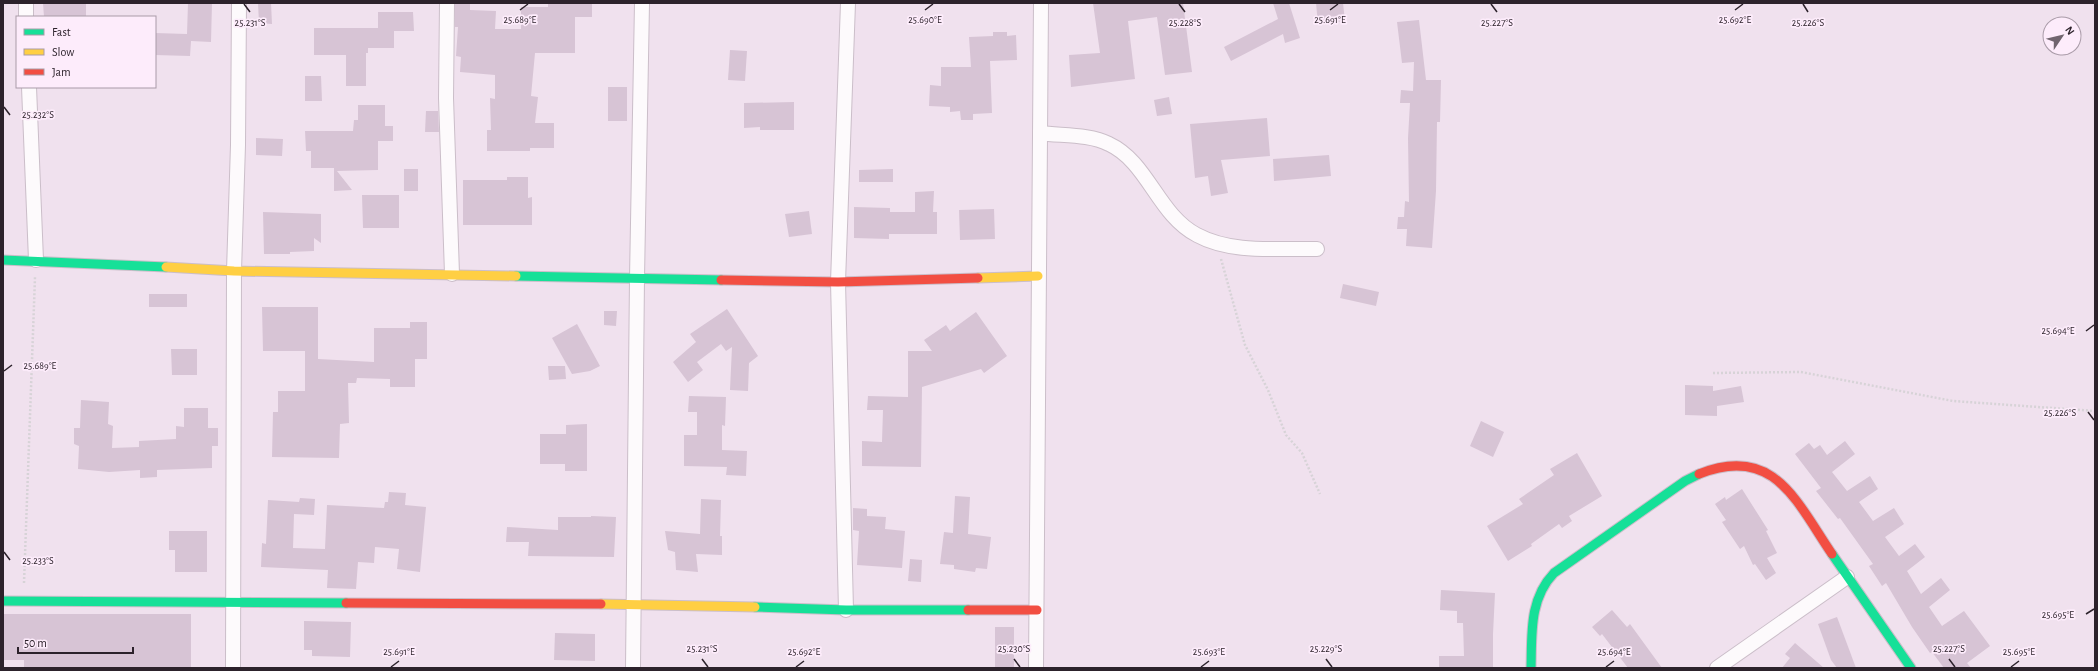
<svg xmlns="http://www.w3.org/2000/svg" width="2098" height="671" viewBox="0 0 2098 671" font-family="'Alegreya Sans',sans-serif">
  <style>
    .building { fill: #d7c4d5 }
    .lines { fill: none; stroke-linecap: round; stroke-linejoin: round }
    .street-casing { stroke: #cbbec9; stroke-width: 16 }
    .fast-casing { stroke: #cbbec9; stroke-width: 11 }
    .slow-casing { stroke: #cbbec9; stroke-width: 11 }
    .jam-casing { stroke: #cbbec9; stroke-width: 11 }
    .path { stroke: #d7d3d7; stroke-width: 2.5; stroke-dasharray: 2 2; stroke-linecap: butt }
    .street { stroke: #fdfafc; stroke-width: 14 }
    .fast { stroke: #16e098; stroke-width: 9 }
    .slow { stroke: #ffcf43; stroke-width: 9 }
    .jam { stroke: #f24e42; stroke-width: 9 }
    .ticks { fill: none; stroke: #2c222b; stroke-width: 1.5 }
    .ticks-label { font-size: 10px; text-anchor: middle; fill: #2c222b; stroke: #fdecfb; stroke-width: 3.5; stroke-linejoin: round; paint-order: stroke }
  </style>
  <rect width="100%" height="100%" fill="#f0e1ee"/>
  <g class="building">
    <path d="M43,3H86V17H44Z"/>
    <path d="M188,3H212L211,42L191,41L190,56L155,55V33L187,34Z"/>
    <path d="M258,3H271L272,24L259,23Z"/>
    <path d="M548,3H592V17H575V53H535L531,96L538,97L535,123H554V148H530V151H487V130H491L490,98L495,99V75L460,72L461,57L456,56L458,27H455V4H470V10L496,11L495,29H521V7H548Z"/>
    <path d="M1093,3H1183L1192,72L1165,75L1157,17L1128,21L1135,79L1071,87L1069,55L1100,53Z"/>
    <path d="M1273,3H1289L1300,38L1285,43L1283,34L1231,61L1224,47L1278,19Z"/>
    <path d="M1316,3H1343L1345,21L1318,24Z"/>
    <path d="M378,12H413L414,31H394V48H368V53H366V86H346V55H314V28H378Z"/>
    <path d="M1419,20L1426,80H1441L1440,122H1437L1436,191L1432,248L1406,246L1407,229H1397L1398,217H1404L1405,201L1409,202L1408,138L1410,103H1400L1401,90L1413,91L1414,62L1402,63L1397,22Z"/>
    <path d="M993,32H1007V36L1016,35L1017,60L990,61L992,113L973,114V120H961L960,111L950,112V107L929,106L930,85L941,86V67H971L969,37L993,36Z"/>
    <path d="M730,50L747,51L745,81L728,80Z"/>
    <path d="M305,76H321L322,101H305Z"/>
    <rect x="608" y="87" width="19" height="34"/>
    <path d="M1169,97L1172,114L1157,116L1154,100Z"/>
    <path d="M794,102V130H760V127L744,128V103Z"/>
    <path d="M358,105H385V126H393V141H378V170L337,171L352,190L334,191V168H311V151H306L305,131H353L354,120H358Z"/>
    <path d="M426,111H438L439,132H425Z"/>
    <path d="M1267,118L1270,156L1221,160L1228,193L1211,196L1208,176L1195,178L1190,124Z"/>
    <path d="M256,138L283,139L282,156L256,155Z"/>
    <path d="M1329,155L1331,176L1274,181L1273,159Z"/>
    <rect x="404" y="169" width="14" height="22"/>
    <path d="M893,169V182H859V170Z"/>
    <path d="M507,177H528V198L532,197V225H463V180H507Z"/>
    <path d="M934,191L933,212H937V234H889V239L854,238V207L890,208V212H915V192Z"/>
    <path d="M362,195H399V228H363Z"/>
    <path d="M994,209L995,239L960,240L959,210Z"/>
    <path d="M809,211L812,234L789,237L785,214Z"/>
    <path d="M263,212L321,214V243L314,238V251L290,252V254H264Z"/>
    <path d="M1343,284L1379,292L1376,306L1340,298Z"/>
    <rect x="149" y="294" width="38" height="13"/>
    <path d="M262,307H318V359L374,362V328H410V322H427V359H415V387H390V379L357,378L356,383H348L349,423L340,424L339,458L272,457L273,412H278V391H305V351H263Z"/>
    <path d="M727,309L758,356L749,363L748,391L730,390L732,347L726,351L721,344L697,362L703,370L688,382L673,362L696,342L690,334Z"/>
    <path d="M604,311H617L616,326L604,325Z"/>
    <path d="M976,312L1007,356L984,373L981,369L922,387L921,467L862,466V441L882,442L883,410H867L868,396L908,397V351H932L924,340L946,325L950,331Z"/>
    <path d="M577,324L600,366L590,371L572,374L552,338Z"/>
    <path d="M171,349H197V375H172Z"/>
    <path d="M548,366H565L566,379L549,380Z"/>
    <path d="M1685,385L1713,386V391L1741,386L1744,402L1717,406V416L1685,415Z"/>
    <path d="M689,396L726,397L725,426L722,425V450L747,451L746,476L726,475L727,467L684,466V435H697V412H688Z"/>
    <path d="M81,400L109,402L108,424L113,426L112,448L139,447V441L176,439V426L184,427V408H208V428H218V446H212V468L157,470V477L140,478V470L109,472L78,469L79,446L74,444V428H80Z"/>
    <path d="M1481,421L1504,432L1493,457L1470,446Z"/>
    <path d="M587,424V471H565V464H540V434H566V425Z"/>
    <path d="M1845,441L1855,454L1832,472L1847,491L1870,476L1878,489L1859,502L1873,521L1894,508L1904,524L1885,537L1899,556L1915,544L1925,557L1907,571L1921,594L1941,578L1950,590L1929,607L1942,626L1964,611L1990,646L1967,663L1971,668H1944L1932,652L1930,653L1912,627L1886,583L1882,586L1869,566L1873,564L1840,518L1838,519L1816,491L1821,488L1795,454L1809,443L1814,449L1820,445L1827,455Z"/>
    <path d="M1577,453L1602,496L1569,516L1572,521L1562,528L1559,524L1531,544L1532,546L1508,561L1487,526L1523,504L1519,499L1554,475L1550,469Z"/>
    <path d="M1742,489L1768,530L1766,531L1777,553L1767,558L1776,573L1766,580L1755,564L1753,565L1744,546L1740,549L1722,522L1726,520L1715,504L1725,497L1726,500Z"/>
    <path d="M389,492L406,493L405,505L426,507L420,572L397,569L399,549L375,547L374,563L358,562L356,589L327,588L328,570L261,567L262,543L266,544L268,500L299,502L300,498L315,499L314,515L294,514L293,548L325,549L327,505L384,508L385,502H388Z"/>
    <path d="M955,496L970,497L968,534L991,537L987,569L976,568L975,572L954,569V565L940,564L944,532L953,533Z"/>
    <path d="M701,499L721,500L720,536H722V555L696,554L698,572L676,570L675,552L668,550L665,531L700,534Z"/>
    <path d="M853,508L867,509V516L886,517L885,529L905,531L902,568L857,565L859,531L853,530Z"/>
    <path d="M591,516L616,517L614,557L528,556L529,542H506L507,527L558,530V517H591Z"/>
    <path d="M169,531H207V572H175V550H169Z"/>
    <path d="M910,559L922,560L921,582L908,581Z"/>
    <path d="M1441,590L1495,593L1493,634V668H1439V656H1464L1463,623H1457V611L1440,610Z"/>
    <path d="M1612,610L1627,627L1630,624L1662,668H1628L1602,634L1600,636L1592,627Z"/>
    <path d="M3,614H191V668H24V660H3Z"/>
    <path d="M1837,617L1856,668H1837L1831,660L1818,624Z"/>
    <path d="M304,621L351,622L350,657L312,656V650H304Z"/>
    <rect x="995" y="627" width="19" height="41"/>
    <path d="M555,633L595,634V661L554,660Z"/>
    <path d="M1795,643L1824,668H1782L1790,658L1785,654Z"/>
  </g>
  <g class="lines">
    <defs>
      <g id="street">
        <path d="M26,3V17"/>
        <path d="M447,3L446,98L452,274"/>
        <path d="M29,87L36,260"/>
        <path d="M1040,133C1062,136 1089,134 1109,144C1148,162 1158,215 1197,235C1232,254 1278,248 1317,249"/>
        <path d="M846,610L838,282L848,3"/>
        <path d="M233,668L234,271L238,145L239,3"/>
        <path d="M633,668L637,278L642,3"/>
        <path d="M1036,668L1041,3"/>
        <path d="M1717,668L1847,577"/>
      </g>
      <g id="fast">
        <path d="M3,260L166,267"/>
        <path d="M516,276L721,280"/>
        <path d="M1832,554L1911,668"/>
        <path d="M3,601L346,603"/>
        <path d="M755,607L846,610H968"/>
        <path d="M1531,668C1532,634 1529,599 1554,573L1685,481L1699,474"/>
      </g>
      <g id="slow">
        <path d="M166,267L234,271L516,276"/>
        <path d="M978,278L1038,276"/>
        <path d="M601,604L755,607"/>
      </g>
      <g id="jam">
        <path d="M721,280L838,282L978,278"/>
        <path d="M1699,474C1774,444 1796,501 1832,554"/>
        <path d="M346,603L601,604"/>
        <path d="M968,610H1037"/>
      </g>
    </defs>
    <use href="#street" class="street-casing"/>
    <use href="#fast" class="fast-casing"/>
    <use href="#slow" class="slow-casing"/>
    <use href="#jam" class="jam-casing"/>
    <g class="path">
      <path d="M1221,259L1245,345L1268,390L1286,435L1302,453L1320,494"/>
      <path d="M1713,373L1801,372L1953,401L2095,411"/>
      <path d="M24,583L35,277"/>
    </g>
    <use href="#street" class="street"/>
    <use href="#fast" class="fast"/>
    <use href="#slow" class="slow"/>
    <use href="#jam" class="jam"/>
  </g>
  <path class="ticks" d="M244,4L250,12M1179,4L1185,12M1491,4L1497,12M1803,4L1808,12M520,10L528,4M925,10L933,4M1330,10L1338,4M1735,10L1743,4M4,107L10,115M2086,331L2094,325M4,371L12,365M2088,412L2094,420M4,552L10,560M2086,614L2094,609M702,659L708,667M1014,659L1020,667M1326,659L1332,667M1949,659L1955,667M391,667L399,661M796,667L804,661M1201,667L1209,661M1606,667L1614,661M2011,667L2019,661"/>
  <g class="ticks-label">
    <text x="520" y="23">25.689°E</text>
    <text x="925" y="23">25.690°E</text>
    <text x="1330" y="23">25.691°E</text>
    <text x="1735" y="23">25.692°E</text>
    <text x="250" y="26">25.231°S</text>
    <text x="1185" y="26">25.228°S</text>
    <text x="1497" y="26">25.227°S</text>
    <text x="1808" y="26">25.226°S</text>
    <text x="38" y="118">25.232°S</text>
    <text x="2058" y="334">25.694°E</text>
    <text x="40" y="369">25.689°E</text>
    <text x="2060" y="416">25.226°S</text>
    <text x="38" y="564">25.233°S</text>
    <text x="2058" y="618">25.695°E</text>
    <text x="702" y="652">25.231°S</text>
    <text x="1014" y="652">25.230°S</text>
    <text x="1326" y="652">25.229°S</text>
    <text x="1949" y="652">25.227°S</text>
    <text x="399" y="655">25.691°E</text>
    <text x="804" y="655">25.692°E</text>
    <text x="1209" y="655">25.693°E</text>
    <text x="1614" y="655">25.694°E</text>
    <text x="2019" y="655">25.695°E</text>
  </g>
  <rect width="2098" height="671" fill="none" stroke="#2c222b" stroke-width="8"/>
  <rect x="16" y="16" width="140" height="72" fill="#fdecfb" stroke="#a99ba8"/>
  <rect x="24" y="29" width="20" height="6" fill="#16e098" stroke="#a99ba8"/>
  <text x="52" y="36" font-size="12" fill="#2c222b">Fast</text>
  <rect x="24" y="49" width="20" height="6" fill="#ffcf43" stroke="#a99ba8"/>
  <text x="52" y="56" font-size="12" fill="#2c222b">Slow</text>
  <rect x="24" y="69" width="20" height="6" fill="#f24e42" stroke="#a99ba8"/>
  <text x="52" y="76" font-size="12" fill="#2c222b">Jam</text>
  <g transform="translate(2062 36) rotate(55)"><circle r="19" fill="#fdecfb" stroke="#a99ba8"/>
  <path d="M0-3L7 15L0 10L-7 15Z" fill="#71656f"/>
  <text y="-6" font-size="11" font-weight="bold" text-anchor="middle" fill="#2c222b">N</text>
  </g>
  <path d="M18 647v6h115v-6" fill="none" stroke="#2c222b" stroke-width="2"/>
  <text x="24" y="647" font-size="12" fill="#2c222b" stroke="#fdecfb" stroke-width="3" paint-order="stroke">50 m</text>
</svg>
